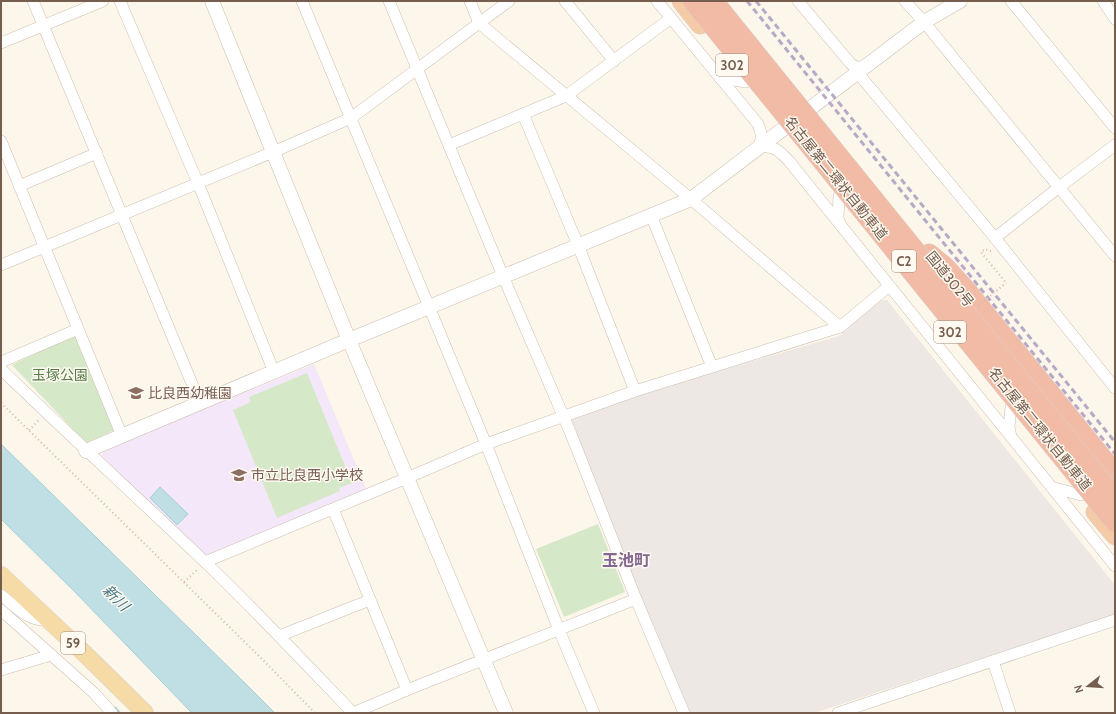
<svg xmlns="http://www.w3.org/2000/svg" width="1116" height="714" viewBox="0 0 1116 714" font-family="Cabin,'Noto Sans JP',sans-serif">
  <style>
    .industrial { fill: #ede8e3 }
    .education { fill: #f3e7f9 }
    .green { fill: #d5e9c9 }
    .water { fill: #bfdfe5; stroke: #a6ced6 }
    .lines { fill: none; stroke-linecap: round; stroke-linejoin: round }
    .stream { stroke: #a6ced6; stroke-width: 3 }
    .minor-casing { stroke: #cebeb0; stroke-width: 12 }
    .tertiary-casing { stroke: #cebeb0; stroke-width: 15 }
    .primary-casing { stroke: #d9d2cd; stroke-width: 18 }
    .trunk-casing { stroke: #d9d2cd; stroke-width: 19 }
    .motorway-casing { stroke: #d9d2cd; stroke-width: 21 }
    .path { stroke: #d5baa6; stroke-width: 2; stroke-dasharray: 1 3; stroke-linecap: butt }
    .minor { stroke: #fff; stroke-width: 11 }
    .tertiary { stroke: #fff; stroke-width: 14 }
    .primary { stroke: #f6dba7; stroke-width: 17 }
    .trunk { stroke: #f4cba6; stroke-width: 18 }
    .motorway { stroke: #f2bba5; stroke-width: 20 }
    .rail { stroke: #b9a8c6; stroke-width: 3; stroke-dasharray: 6 4; stroke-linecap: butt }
    .motorway-bridge-casing { stroke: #d9d2cd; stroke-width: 21; stroke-linecap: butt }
    .path-bridge { stroke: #d5baa6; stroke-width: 2; stroke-dasharray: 1 3; stroke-linecap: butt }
    .motorway-bridge { stroke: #f2bba5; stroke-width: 20 }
    .labels { text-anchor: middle; stroke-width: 3; stroke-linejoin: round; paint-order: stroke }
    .shield { fill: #fef9f1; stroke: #9f8c7f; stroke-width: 1 }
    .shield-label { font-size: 13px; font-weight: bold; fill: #765e4e }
    .street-label { font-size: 14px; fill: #765e4e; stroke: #fef9f1 }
    .park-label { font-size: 14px; fill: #547b47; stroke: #fef9f1 }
    .education-label { font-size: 14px; fill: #785e54; stroke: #fef9f1; text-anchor: start }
    .water-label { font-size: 15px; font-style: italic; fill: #467681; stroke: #fef9f1 }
    .quarter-label { font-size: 16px; font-weight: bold; fill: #846691; stroke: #fef9f1 }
  </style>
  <rect width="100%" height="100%" fill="#fcf6eb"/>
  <path class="industrial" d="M881,300H887L1115,585V615L814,713H686L568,424L573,417L701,376L839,336Z"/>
  <path class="education" d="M314,364L367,491L203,556L101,458L103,451Z"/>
  <g class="green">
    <path d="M75,334L115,430L86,443L12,365Z"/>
    <path d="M307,373L352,483L339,488L340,491L277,518L233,410L251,402L249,397Z"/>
    <path d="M598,524L625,592L564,617L536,549Z"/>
  </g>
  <g class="water">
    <path d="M1,444L251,689L275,713H192L73,590L1,519Z"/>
    <path d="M160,487L188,514L177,525L150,498Z"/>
  </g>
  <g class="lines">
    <path class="stream" d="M115,708L119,713"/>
    <defs>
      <g id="minor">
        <path d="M33,1L200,403"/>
        <path d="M120,1L198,183L274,372"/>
        <path d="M302,1L486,444L559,630L594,713"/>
        <path d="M389,1L503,276L571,434L636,599L684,713"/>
        <path d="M470,1L479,23L691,199L840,327"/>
        <path d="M565,1L614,61"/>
        <path d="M657,1L758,124C762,133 762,138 759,147C775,145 779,151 789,161L1115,566"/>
        <path d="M798,1L851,64C856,68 860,68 865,66"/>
        <path d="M905,1L924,22L1115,256"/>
        <path d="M1011,1L1115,128"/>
        <path d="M1103,1L1115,19"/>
        <path d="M1,43L103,1"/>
        <path d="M857,72L995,238L1115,388"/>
        <path d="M720,78L746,82"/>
        <path d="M523,114L578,245L635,391"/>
        <path d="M1,141L122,436"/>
        <path d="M449,145L566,96L671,18"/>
        <path d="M19,186L97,153"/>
        <path d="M839,196L838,218L840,224"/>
        <path d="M651,215L712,367"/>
        <path d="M995,238L1058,188L1115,145"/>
        <path d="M1,265L273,152L351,118L509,1"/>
        <path d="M1,362L78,329"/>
        <path d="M1,369C68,434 137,497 205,562C256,611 304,662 353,713"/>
        <path d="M1011,407L1009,427L1011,437"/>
        <path d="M1051,487L1081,495"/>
        <path d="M333,509L407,690"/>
        <path d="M205,562L407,478L486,444L635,391L840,327L889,286"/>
        <path d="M1,595C16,607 29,622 48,620"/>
        <path d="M1,610L94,693L112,713"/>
        <path d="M279,636L370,600"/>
        <path d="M993,661L1010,713"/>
        <path d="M1,670L51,655"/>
        <path d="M353,713L407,690L636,599"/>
        <path d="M838,713L1115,620"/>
      </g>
      <g id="tertiary">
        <path d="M212,1L349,340L506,713"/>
        <path d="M86,451L349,340L691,199L924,22L960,1"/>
      </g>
      <path id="primary" d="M1,575L85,654L145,713"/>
      <g id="trunk">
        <path d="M681,1L700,25"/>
        <path d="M1095,512L1115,536"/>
      </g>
      <path id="motorway" d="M929,254L945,267L966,290L1115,474"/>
    </defs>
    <use href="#minor" class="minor-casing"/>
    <use href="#tertiary" class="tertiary-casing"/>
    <use href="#primary" class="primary-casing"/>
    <use href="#trunk" class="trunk-casing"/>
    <use href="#motorway" class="motorway-casing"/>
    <g class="path">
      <path d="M991,251L985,249L981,252L1006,283"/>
      <path d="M1,403L261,658L315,713"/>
      <path d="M29,430L40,419"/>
      <path d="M184,582L198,569"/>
    </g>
    <use href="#minor" class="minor"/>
    <use href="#tertiary" class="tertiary"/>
    <use href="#primary" class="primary"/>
    <use href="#trunk" class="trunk"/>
    <use href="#motorway" class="motorway"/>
    <g class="rail">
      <path d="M747,1L1115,454"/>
      <path d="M756,1L1115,442"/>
    </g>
    <defs>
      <g id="motorway-bridge">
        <path d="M693,1L1115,522"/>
        <path d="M713,1L1115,498"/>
      </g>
    </defs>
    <use href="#motorway-bridge" class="motorway-bridge-casing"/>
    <path class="path-bridge" d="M978,306L1006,283"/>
    <use href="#motorway-bridge" class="motorway-bridge"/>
  </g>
  <defs>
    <symbol id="school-bare" viewBox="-9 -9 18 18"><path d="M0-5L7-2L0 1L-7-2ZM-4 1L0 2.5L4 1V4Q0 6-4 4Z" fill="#8d6e63" stroke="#fef9f1" stroke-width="2.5" paint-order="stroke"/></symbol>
  </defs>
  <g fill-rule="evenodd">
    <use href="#school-bare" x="125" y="382" width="22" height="22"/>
    <use href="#school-bare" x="228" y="464" width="22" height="22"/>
  </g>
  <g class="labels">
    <g class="shield">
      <rect x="716" y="54" width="32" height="22" rx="3"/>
      <rect x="892" y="250" width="24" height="22" rx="3"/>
      <rect x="934" y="321" width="32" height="22" rx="3"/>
      <rect x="61" y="632" width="24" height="22" rx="3"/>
    </g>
    <g class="shield-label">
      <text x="732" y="70">302</text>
      <text x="904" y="266">C2</text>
      <text x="950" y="337">302</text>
      <text x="73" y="648">59</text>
    </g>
    <g class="street-label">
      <text transform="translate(836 178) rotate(51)" y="5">名古屋第二環状自動車道</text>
      <text transform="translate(950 279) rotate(51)" y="5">国道302号</text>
      <text transform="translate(1040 429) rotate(51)" y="5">名古屋第二環状自動車道</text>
    </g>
    <g class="park-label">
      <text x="60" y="380">玉塚公園</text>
    </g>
    <g class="education-label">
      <text x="148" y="398">比良西幼稚園</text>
      <text x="251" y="480">市立比良西小学校</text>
    </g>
    <g class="water-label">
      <text transform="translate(116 598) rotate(45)" y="5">新川</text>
    </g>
    <g class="quarter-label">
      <text x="626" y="566">玉池町</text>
    </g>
  </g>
  <rect width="1116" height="714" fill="none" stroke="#765e4e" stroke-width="4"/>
  <g transform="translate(1088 686) rotate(253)" stroke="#fef9f1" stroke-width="3" paint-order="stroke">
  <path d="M0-3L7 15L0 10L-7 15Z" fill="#765e4e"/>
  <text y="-6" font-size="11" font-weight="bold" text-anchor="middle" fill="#765e4e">N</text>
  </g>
</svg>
